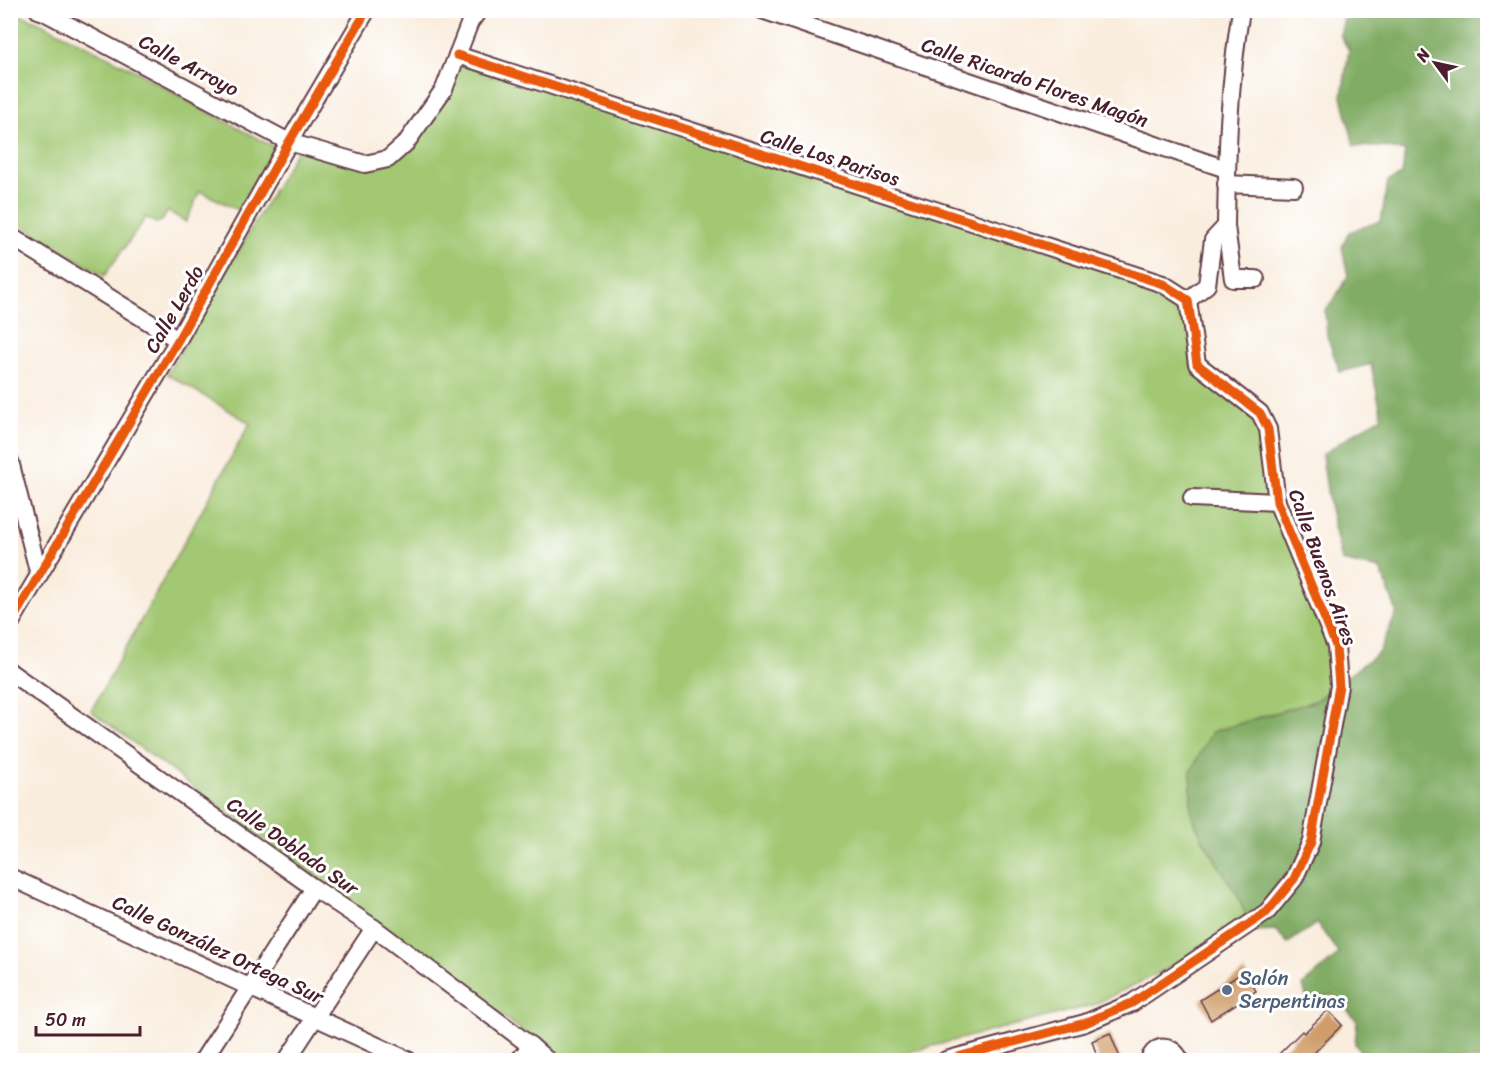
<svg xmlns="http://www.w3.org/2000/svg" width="1498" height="1071" viewBox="0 0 1498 1071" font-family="Sriracha,sans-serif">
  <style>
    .green { fill: #a2c873; stroke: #76744f; stroke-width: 1.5 }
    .forest { fill: #81ac65; stroke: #666648; stroke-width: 1.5 }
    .building { fill: #d09d6a }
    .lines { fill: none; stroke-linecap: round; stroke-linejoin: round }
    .minor-casing { stroke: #643e46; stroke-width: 20 }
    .minor { stroke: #fff; stroke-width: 16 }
    .cycleway-casing { stroke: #fff; stroke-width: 13 }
    .cycleway { stroke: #e8590c; stroke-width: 9 }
    .service-dot { fill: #5c6f8a; stroke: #fff; stroke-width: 2 }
    .labels { text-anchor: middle; stroke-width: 6; stroke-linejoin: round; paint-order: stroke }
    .street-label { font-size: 20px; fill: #4a1f2b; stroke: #fff }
    .service-label { font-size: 20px; fill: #4e5e75; stroke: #fff; text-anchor: start }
  </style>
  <rect width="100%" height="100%" fill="#fff"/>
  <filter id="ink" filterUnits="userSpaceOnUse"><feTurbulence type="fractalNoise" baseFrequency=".0167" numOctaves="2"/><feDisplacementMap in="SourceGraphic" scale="12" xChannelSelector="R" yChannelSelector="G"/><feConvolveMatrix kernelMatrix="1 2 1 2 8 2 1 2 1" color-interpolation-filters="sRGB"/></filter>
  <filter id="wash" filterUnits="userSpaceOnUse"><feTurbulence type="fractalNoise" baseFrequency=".008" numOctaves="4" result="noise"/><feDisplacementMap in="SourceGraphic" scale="24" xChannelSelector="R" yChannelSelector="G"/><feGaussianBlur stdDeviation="1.35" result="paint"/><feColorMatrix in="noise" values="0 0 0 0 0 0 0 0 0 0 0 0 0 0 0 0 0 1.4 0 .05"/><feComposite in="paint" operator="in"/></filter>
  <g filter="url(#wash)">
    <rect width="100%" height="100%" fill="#f9edde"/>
    <g class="green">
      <path d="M11,12L37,21L140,73L202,109L274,147L238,210L200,191L186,222L168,211L162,221L156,223L145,217L143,222L104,276L11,219Z"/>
      <path d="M456,56L1159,286L1182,300L1201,366L1259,415L1274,498L1335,644L1337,684L1315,701L1253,719L1191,771V812L1202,838L1237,895L1248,920L1185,960L1093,1005L878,1060H561L91,711L250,423L167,374L298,148L362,165L413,139Z"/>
    </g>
    <path class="forest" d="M1346,11H1487V1060H1367L1355,1044L1357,1021L1333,995L1307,1000L1303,985L1339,954L1317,923L1288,943L1275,930L1253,931L1237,895L1202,838L1191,812V771L1212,732L1315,701L1379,652L1397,612L1380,569L1342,561L1329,504L1322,455L1353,434L1382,417L1371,364L1340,372L1327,336L1325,311L1335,298L1348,276L1342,247L1349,232L1381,221L1388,181L1402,175L1405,151L1383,147L1354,146L1342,96L1349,50L1340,35Z"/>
    <g id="blocks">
      <g class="building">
        <path d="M1245,971L1256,991L1211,1020L1200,1000Z"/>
        <path d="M1328,1010L1342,1025L1307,1060H1273L1302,1031L1304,1033Z"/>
        <path d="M1110,1033L1121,1060H1098L1092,1041Z"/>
      </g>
    </g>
  </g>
  <g filter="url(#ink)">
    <use href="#blocks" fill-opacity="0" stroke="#643e46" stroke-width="1.5"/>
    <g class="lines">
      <defs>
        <g id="minor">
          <path d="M38,10L44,12L289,142L365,164L388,159L406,143L444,89L470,22L479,10"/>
          <path d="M762,10L1226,169"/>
          <path d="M457,55L1163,284L1188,300"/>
          <path d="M1226,184L1294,187"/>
          <path d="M1226,226L1233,279H1256"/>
          <path d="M10,236L178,340"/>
          <path d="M1188,300L1207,285L1213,240L1226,226C1227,154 1229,82 1241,10"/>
          <path d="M10,461L39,575"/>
          <path d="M1192,498L1277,502"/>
          <path d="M10,624L178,340L289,142L367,10"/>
          <path d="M10,672L314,888L374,928L531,1046L547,1060"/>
          <path d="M10,877L408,1060"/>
          <path d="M203,1060L314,888"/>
          <path d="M287,1060L374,928"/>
          <path d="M519,1060L531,1046"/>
          <path d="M946,1060L1085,1023L1132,1003L1267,912L1294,879L1311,842L1339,686L1336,646L1277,502L1268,429L1260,413L1197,364L1188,300"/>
          <path d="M1149,1060C1155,1043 1173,1044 1180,1060"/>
        </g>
      </defs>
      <use href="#minor" class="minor-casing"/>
      <use href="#minor" class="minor"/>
      <defs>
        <g id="cycleway">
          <path d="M457,55L1163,284L1188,300L1197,364L1260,413L1268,429L1277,502L1336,646L1339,686L1311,842L1294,879L1267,912L1132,1003L1085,1023L946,1060"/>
          <path d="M10,624L178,340L289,142L367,10"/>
        </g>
      </defs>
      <use href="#cycleway" class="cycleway-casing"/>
      <use href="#cycleway" class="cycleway"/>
    </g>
  </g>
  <circle class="service-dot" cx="1227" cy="990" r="6"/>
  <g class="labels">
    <g class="street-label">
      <text transform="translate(189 65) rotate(28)" y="7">Calle Arroyo</text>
      <text transform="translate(1035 82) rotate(19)" y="7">Calle Ricardo Flores Magón</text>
      <text transform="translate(830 157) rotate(18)" y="7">Calle Los Parisos</text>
      <text transform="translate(174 309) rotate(-60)" y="7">Calle Lerdo</text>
      <text transform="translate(1323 567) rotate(70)" y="7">Calle Buenos Aires</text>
      <text transform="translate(293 846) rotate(35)" y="7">Calle Doblado Sur</text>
      <text transform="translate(218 949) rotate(25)" y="7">Calle González Ortega Sur</text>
    </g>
    <g class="service-label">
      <text x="1239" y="985">Salón<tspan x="1239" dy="23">Serpentinas</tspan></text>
    </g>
  </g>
  <rect width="1498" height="1071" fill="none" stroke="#fff" stroke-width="36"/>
  <g transform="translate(1435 63) rotate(303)" stroke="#ffffff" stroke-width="4.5" paint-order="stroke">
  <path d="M0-4.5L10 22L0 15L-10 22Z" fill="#4a1f2b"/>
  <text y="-9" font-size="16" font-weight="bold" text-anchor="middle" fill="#4a1f2b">N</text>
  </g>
  <path d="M36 1026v9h104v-9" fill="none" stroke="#4a1f2b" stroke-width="3"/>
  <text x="45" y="1026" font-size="18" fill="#4a1f2b" stroke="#ffffff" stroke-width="4.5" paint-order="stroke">50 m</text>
</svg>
